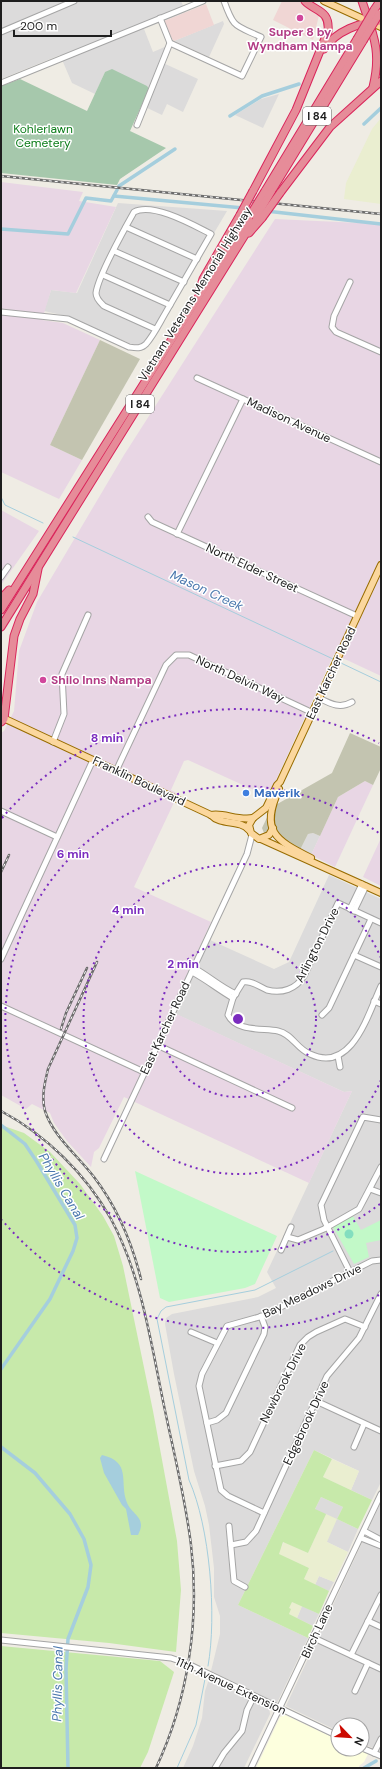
<svg xmlns="http://www.w3.org/2000/svg" width="382" height="1769" viewBox="0 0 382 1769" font-family="'DM Sans',sans-serif">
  <style>
    .residential { fill: #dcdbdb }
    .commercial { fill: #f0d6d4 }
    .industrial { fill: #e8d6e4 }
    .education { fill: #fdffde }
    .construction { fill: #c3c4b0 }
    .farmland { fill: #eaeed0 }
    .grass { fill: #c7e9aa }
    .cemetery { fill: #a6c8ac }
    .park { fill: #c2f9c8 }
    .pitch { fill: #83debf }
    .water { fill: #a5cedd }
    .lines { fill: none; stroke-linecap: round; stroke-linejoin: round }
    .stream { stroke: #a5cedd; stroke-width: 1 }
    .canal { stroke: #a5cedd; stroke-width: 3.5 }
    .minor-casing { stroke: #a5a5a5; stroke-width: 7 }
    .major-casing { stroke: #986c01; stroke-width: 8 }
    .highway-casing { stroke: #da255b; stroke-width: 9 }
    .minor { stroke: #fff; stroke-width: 5 }
    .major { stroke: #fbd79d; stroke-width: 6 }
    .highway { stroke: #e68c99; stroke-width: 7 }
    .rail-casing { stroke: #6c6c6c; stroke-width: 2.5 }
    .rail { stroke: #fff; stroke-width: 1; stroke-dasharray: 3; stroke-linecap: butt }
    .highway-bridge-casing { stroke: #da255b; stroke-width: 9; stroke-linecap: butt }
    .highway-bridge { stroke: #e68c99; stroke-width: 7 }
    .ring { fill: none; stroke: #7b2cbf; stroke-width: 2; stroke-dasharray: 2 4 }
    .hotel-dot { fill: #d1479c; stroke: #fff; stroke-width: 1.5 }
    .shop-dot { fill: #3f7fe0; stroke: #fff; stroke-width: 1.5 }
    .labels { text-anchor: middle; stroke-width: 3; stroke-linejoin: round; paint-order: stroke }
    .shield { fill: #fff; stroke: #626262; stroke-width: 1 }
    .shield-label { font-size: 11px; font-weight: bold; fill: #1e1e1e }
    .hotel-label { font-size: 12px; font-weight: bold; fill: #b23c85; stroke: #fff }
    .park-label { font-size: 12px; fill: #0c7d1a; stroke: #fff }
    .street-label { font-size: 12px; fill: #1e1e1e; stroke: #fff }
    .shop-label { font-size: 12px; font-weight: bold; fill: #366cbe; stroke: #fff; text-anchor: start }
    .water-label { font-size: 13px; font-style: italic; fill: #4b78ae; stroke: #fff }
    .centre { fill: #7b2cbf; stroke: #fff; stroke-width: 2 }
    .ring-label { font-size: 12px; text-anchor: middle; font-weight: bold; fill: #7b2cbf; stroke: #fff; stroke-width: 3; stroke-linejoin: round; paint-order: stroke }
  </style>
  <rect width="100%" height="100%" fill="#efece4"/>
  <g class="residential">
    <path d="M1,1H181L186,12L144,29L153,52L167,46L161,62L198,79L183,112L167,104L162,115L141,105L149,89L105,72L95,94L72,83L60,55L1,79Z"/>
    <path d="M223,21L224,24L209,57L174,41Z"/>
    <path d="M279,94L263,128L235,115L261,99Z"/>
    <path d="M118,203L227,211L145,350L66,316L44,311L51,290L77,293Z"/>
    <path d="M313,833L320,836L311,855L300,850L308,834Z"/>
    <path d="M329,875L381,899V1482L372,1500L351,1490L359,1471L314,1450L238,1605L308,1638L277,1703L211,1671L220,1634V1616L214,1597V1568L209,1525L205,1506L194,1471L174,1374L165,1324L166,1318L172,1314L258,1297L276,1288L267,1272L352,1091L344,1092L176,1014L210,940L274,969L289,962Z"/>
    <path d="M321,1497L343,1507L337,1519L358,1529L348,1552L327,1542L315,1509Z"/>
    <path d="M381,1502V1752L362,1743V1725H338V1731L286,1706Z"/>
    <path d="M319,1576L334,1582L329,1591L315,1585Z"/>
    <path d="M302,1606L319,1614L313,1626L297,1618Z"/>
    <path d="M209,1679L269,1707L270,1714L244,1768H183L193,1746L202,1718L205,1691Z"/>
  </g>
  <g class="commercial">
    <path d="M282,1H309L321,7L313,40L273,20Z"/>
    <path d="M206,4L214,25L174,41L172,39L164,21Z"/>
  </g>
  <g class="industrial">
    <path d="M1,182L83,192L79,201L116,207L76,293L51,290L42,320L63,323L100,340L50,445L82,460L59,499L1,472Z"/>
    <path d="M275,219L381,224V676L334,654L270,793L266,791H256L188,760L184,761L171,790L178,794L134,887L211,922L170,1011L344,1092L352,1091L309,1183L124,1097L99,1148L94,1152L91,1167L67,1141L54,1123L50,1113L32,1104L26,1109L1,1095V733L4,731L14,711L19,651L37,602L124,455Z"/>
    <path d="M1,510L39,531L1,585Z"/>
    <path d="M365,781L373,785L335,867L311,855L338,797Z"/>
    <path d="M381,838V886L363,877Z"/>
  </g>
  <path class="education" d="M285,1715L338,1740V1749H357L368,1754L364,1762L359,1766V1768H256L280,1717Z"/>
  <g class="construction">
    <path d="M100,340L140,359L82,460L50,445Z"/>
    <path d="M350,733L381,747V768L373,785L365,781L338,797L320,836L313,833L308,834L300,850L264,833L262,828L272,807L332,773Z"/>
  </g>
  <g class="farmland">
    <path d="M381,118V204L344,199L346,183L372,129Z"/>
    <path d="M332,1459L359,1471L351,1490L323,1477Z"/>
    <path d="M326,1514L337,1519L327,1542L348,1552L334,1582L319,1576L315,1585L304,1579L309,1568L278,1554L284,1542L308,1553Z"/>
    <path d="M292,1602L302,1606L297,1618L289,1614L288,1608Z"/>
  </g>
  <g class="grass">
    <path d="M1,1125L24,1133L50,1152L80,1184L103,1216L114,1236L123,1266L153,1411L177,1541L181,1590L176,1652L109,1643L1,1633Z"/>
    <path d="M314,1450L332,1459L323,1477L372,1500L358,1529L337,1519L343,1507L321,1497L315,1509L326,1514L308,1553L283,1542L279,1554L309,1568L304,1579L329,1591L319,1614L292,1602L289,1608L291,1609L289,1614L313,1626L308,1638L238,1605Z"/>
    <path d="M1,1646L160,1661L174,1672L148,1752L140,1768H1Z"/>
  </g>
  <path class="cemetery" d="M112,69L147,86L149,89L130,131L166,148L120,179L117,185L1,173V86L20,79L87,111L105,72Z"/>
  <g class="park">
    <path d="M135,1171L277,1236L255,1284L245,1288L169,1302L160,1298Z"/>
    <path d="M353,1216L361,1230L381,1220V1240L366,1243L369,1257L354,1264L333,1227Z"/>
  </g>
  <circle class="pitch" cx="349" cy="1234" r="4.5"/>
  <path class="water" d="M102,1455C131,1462 120,1480 126,1500C130,1515 148,1516 138,1535H131L126,1509L122,1505L104,1473L100,1458Z"/>
  <g class="lines">
    <g class="stream">
      <path d="M1,497L5,505L43,523"/>
      <path d="M73,537L333,659"/>
      <path d="M341,663L381,682"/>
      <path d="M208,1666C217,1616 210,1527 189,1480L157,1319L161,1311L166,1307L255,1290L333,1251"/>
      <path d="M177,1768L196,1725L205,1679"/>
    </g>
    <g class="canal">
      <path d="M230,116L262,96L299,84"/>
      <path d="M364,124L381,108"/>
      <path d="M119,186L175,149"/>
      <path d="M114,196L254,209"/>
      <path d="M266,211L381,224"/>
      <path d="M1,229L68,234L86,198L111,201L117,190"/>
      <path d="M1,1125L25,1144L37,1162L75,1225L77,1238L73,1251L50,1299L1,1369"/>
      <path d="M1,1447L35,1473L70,1514L84,1539L91,1565L88,1587L68,1639L66,1669L68,1768"/>
      <path d="M364,1768L376,1761"/>
    </g>
    <defs>
      <g id="minor">
        <path d="M1,32L74,1"/>
        <path d="M170,43L242,76L261,37C235,25 234,29 224,1"/>
        <path d="M1,83L203,1"/>
        <path d="M137,125L170,43L160,18"/>
        <path d="M126,227L197,259"/>
        <path d="M114,251L184,282"/>
        <path d="M103,275L170,305"/>
        <path d="M350,282L334,316L332,327L336,332L381,352"/>
        <path d="M1,312L68,319L129,347C136,348 141,349 146,344C154,335 160,322 166,312C181,286 196,260 211,234C193,225 153,202 134,212C125,228 98,277 96,293C96,299 101,303 104,306L155,329"/>
        <path d="M197,378L381,462"/>
        <path d="M148,517L152,522L357,616"/>
        <path d="M177,534L243,399"/>
        <path d="M1,577L8,567"/>
        <path d="M319,698C331,704 340,709 352,702"/>
        <path d="M53,742L64,714L62,674L88,615"/>
        <path d="M116,771L166,665L176,655H189L313,713"/>
        <path d="M1,811L57,837"/>
        <path d="M350,909L362,884"/>
        <path d="M354,911L366,886"/>
        <path d="M381,923L338,903L304,976C296,989 282,994 267,990C260,987 251,980 243,982L233,998L228,1015C236,1032 263,1028 278,1031C292,1034 297,1049 310,1054C352,1074 368,1014 381,986"/>
        <path d="M354,955L381,967"/>
        <path d="M1,959L93,760"/>
        <path d="M194,968C209,976 220,987 236,994"/>
        <path d="M192,972C207,980 219,990 233,998"/>
        <path d="M374,1001L381,1004"/>
        <path d="M1,1006L144,1072"/>
        <path d="M322,1015L329,1008L371,919"/>
        <path d="M157,1045L292,1108"/>
        <path d="M338,1056L340,1067"/>
        <path d="M104,1159L247,854L252,835"/>
        <path d="M370,1189L381,1193"/>
        <path d="M287,1237L298,1240L324,1229L359,1209L381,1167"/>
        <path d="M281,1250L291,1227"/>
        <path d="M350,1272L324,1220L321,1205L363,1117L381,1120"/>
        <path d="M191,1332L217,1343"/>
        <path d="M316,1401L381,1431"/>
        <path d="M207,1423L217,1420L226,1413L264,1334L265,1327L261,1316"/>
        <path d="M354,1447L364,1424"/>
        <path d="M215,1466L241,1461L250,1452L300,1345L308,1337L316,1332L345,1319L365,1327"/>
        <path d="M264,1513L228,1496L221,1490L199,1386L202,1374L227,1326L263,1316L372,1261L381,1260"/>
        <path d="M229,1526L234,1581L245,1587"/>
        <path d="M364,1531L381,1540"/>
        <path d="M361,1538L381,1546"/>
        <path d="M231,1545L246,1542L256,1531L327,1376L359,1338L381,1294"/>
        <path d="M368,1621L381,1627"/>
        <path d="M314,1638L381,1669"/>
        <path d="M1,1640L171,1658L188,1664L338,1736"/>
        <path d="M351,1655L381,1595"/>
        <path d="M355,1691L368,1663"/>
        <path d="M362,1748L381,1756"/>
        <path d="M374,1753L381,1739"/>
        <path d="M215,1768L224,1753L242,1731L247,1710L254,1696"/>
        <path d="M251,1768L381,1494"/>
      </g>
      <g id="major">
        <path d="M324,1L381,27"/>
        <path d="M1,717L211,815C221,826 240,819 249,830"/>
        <path d="M279,789C260,831 275,840 311,858"/>
        <path d="M211,815C223,812 237,821 253,818"/>
        <path d="M273,828L269,835L259,839L251,833L249,825L253,818L266,808L277,785L280,782L381,565"/>
        <path d="M261,839L381,893"/>
      </g>
      <g id="highway">
        <path d="M362,1C373,34 382,51 373,87"/>
        <path d="M374,10L380,1"/>
        <path d="M324,49C336,31 360,22 381,21"/>
        <path d="M253,191L296,110L328,31C330,10 316,12 305,1"/>
        <path d="M265,191L357,39"/>
        <path d="M271,192L363,41"/>
        <path d="M280,193L330,127L381,81"/>
        <path d="M249,233L262,218"/>
        <path d="M199,292L203,279L240,215"/>
        <path d="M1,599L9,590"/>
        <path d="M1,610L249,217"/>
        <path d="M1,627L256,217"/>
        <path d="M1,722L4,719L14,636L20,619L33,594L38,569"/>
      </g>
    </defs>
    <use href="#minor" class="minor-casing"/>
    <use href="#major" class="major-casing"/>
    <use href="#highway" class="highway-casing"/>
    <use href="#minor" class="minor"/>
    <use href="#major" class="major"/>
    <use href="#highway" class="highway"/>
    <defs>
      <g id="rail">
        <path d="M1,176L381,214"/>
        <path d="M1,872L9,855"/>
        <path d="M97,962L48,1069C45,1082 41,1097 45,1111C53,1136 78,1156 94,1177C117,1207 132,1243 141,1279"/>
        <path d="M61,1029L66,1013L87,968"/>
        <path d="M1,1111C46,1135 86,1174 111,1219C140,1273 150,1336 162,1396C172,1446 185,1495 191,1545C200,1620 188,1700 156,1768"/>
      </g>
    </defs>
    <use href="#rail" class="rail-casing"/>
    <use href="#rail" class="rail"/>
    <defs>
      <g id="highway-bridge">
        <path d="M357,39L374,10"/>
        <path d="M363,41L379,14"/>
        <path d="M240,215L253,191"/>
        <path d="M249,217L265,191"/>
        <path d="M256,217L271,192"/>
        <path d="M262,218L280,193"/>
      </g>
    </defs>
    <use href="#highway-bridge" class="highway-bridge-casing"/>
    <use href="#highway-bridge" class="highway-bridge"/>
  </g>
  <g class="ring">
    <circle cx="238" cy="1019" r="78"/>
    <path d="M381 1080A155 155 0 1 1 381 958"/>
    <path d="M380 1204A233 233 0 1 1 380 834"/>
    <path d="M379 1295A310 310 0 0 1 2 1220M2 818A310 310 0 0 1 379 743"/>
  </g>
  <g class="hotel-dot">
    <circle cx="300" cy="18" r="4"/>
    <circle cx="43" cy="680" r="4"/>
  </g>
  <circle class="shop-dot" cx="246" cy="793" r="4"/>
  <g class="labels">
    <g class="shield">
      <rect x="303" y="107" width="28" height="18" rx="3"/>
      <rect x="126" y="395" width="28" height="18" rx="3"/>
    </g>
    <g class="shield-label">
      <text x="317" y="120">I 84</text>
      <text x="140" y="408">I 84</text>
    </g>
    <g class="hotel-label">
      <text x="300" y="36">Super 8 by<tspan x="300" dy="14">Wyndham Nampa</tspan></text>
      <text x="51" y="684" text-anchor="start">Shilo Inns Nampa</text>
    </g>
    <g class="park-label">
      <text x="43" y="133">Kohlerlawn<tspan x="43" dy="14">Cemetery</tspan></text>
    </g>
    <g class="street-label">
      <text transform="translate(195 294) rotate(-58)" y="4">Vietnam Veterans Memorial Highway</text>
      <text transform="translate(289 420) rotate(25)" y="4">Madison Avenue</text>
      <text transform="translate(252 568) rotate(25)" y="4">North Elder Street</text>
      <text transform="translate(331 673) rotate(-65)" y="4">East Karcher Road</text>
      <text transform="translate(240 679) rotate(25)" y="4">North Delvin Way</text>
      <text transform="translate(139 781) rotate(25)" y="4">Franklin Boulevard</text>
      <text transform="translate(317 945) rotate(-63)" y="4">Arlington Drive</text>
      <text transform="translate(165 1028) rotate(-65)" y="4">East Karcher Road</text>
      <text transform="translate(312 1291) rotate(-26)" y="4">Bay Meadows Drive</text>
      <text transform="translate(283 1383) rotate(-63)" y="4">Newbrook Drive</text>
      <text transform="translate(306 1423) rotate(-65)" y="4">Edgebrook Drive</text>
      <text transform="translate(317 1631) rotate(-65)" y="4">Birch Lane</text>
      <text transform="translate(231 1686) rotate(25)" y="4">11th Avenue Extension</text>
    </g>
    <g class="shop-label">
      <text x="254" y="797">Maverik</text>
    </g>
    <g class="water-label">
      <text transform="translate(207 590) rotate(25)" y="5">Mason Creek</text>
      <text transform="translate(62 1186) rotate(59)" y="5">Phyllis Canal</text>
      <text transform="translate(57 1684) rotate(-89)" y="5">Phyllis Canal</text>
    </g>
  </g>
  <circle cx="238" cy="1019" r="6" class="centre"/>
  <g class="ring-label">
    <text x="107" y="742">8 min</text>
    <text x="73" y="858">6 min</text>
    <text x="128" y="914">4 min</text>
    <text x="183" y="968">2 min</text>
  </g>
  <rect width="382" height="1769" fill="none" stroke="#1e1e1e" stroke-width="4"/>
  <g transform="translate(350 1737) rotate(115)"><circle r="19" fill="#ffffff" stroke="#a5a5a5"/>
  <path d="M0-3L7 15L0 10L-7 15Z" fill="#cc0a01"/>
  <text y="-6" font-size="11" font-weight="bold" text-anchor="middle" fill="#1e1e1e">N</text>
  </g>
  <path d="M14 30v6h97v-6" fill="none" stroke="#1e1e1e" stroke-width="2"/>
  <text x="20" y="30" font-size="12" fill="#1e1e1e" stroke="#ffffff" stroke-width="3" paint-order="stroke">200 m</text>
</svg>
